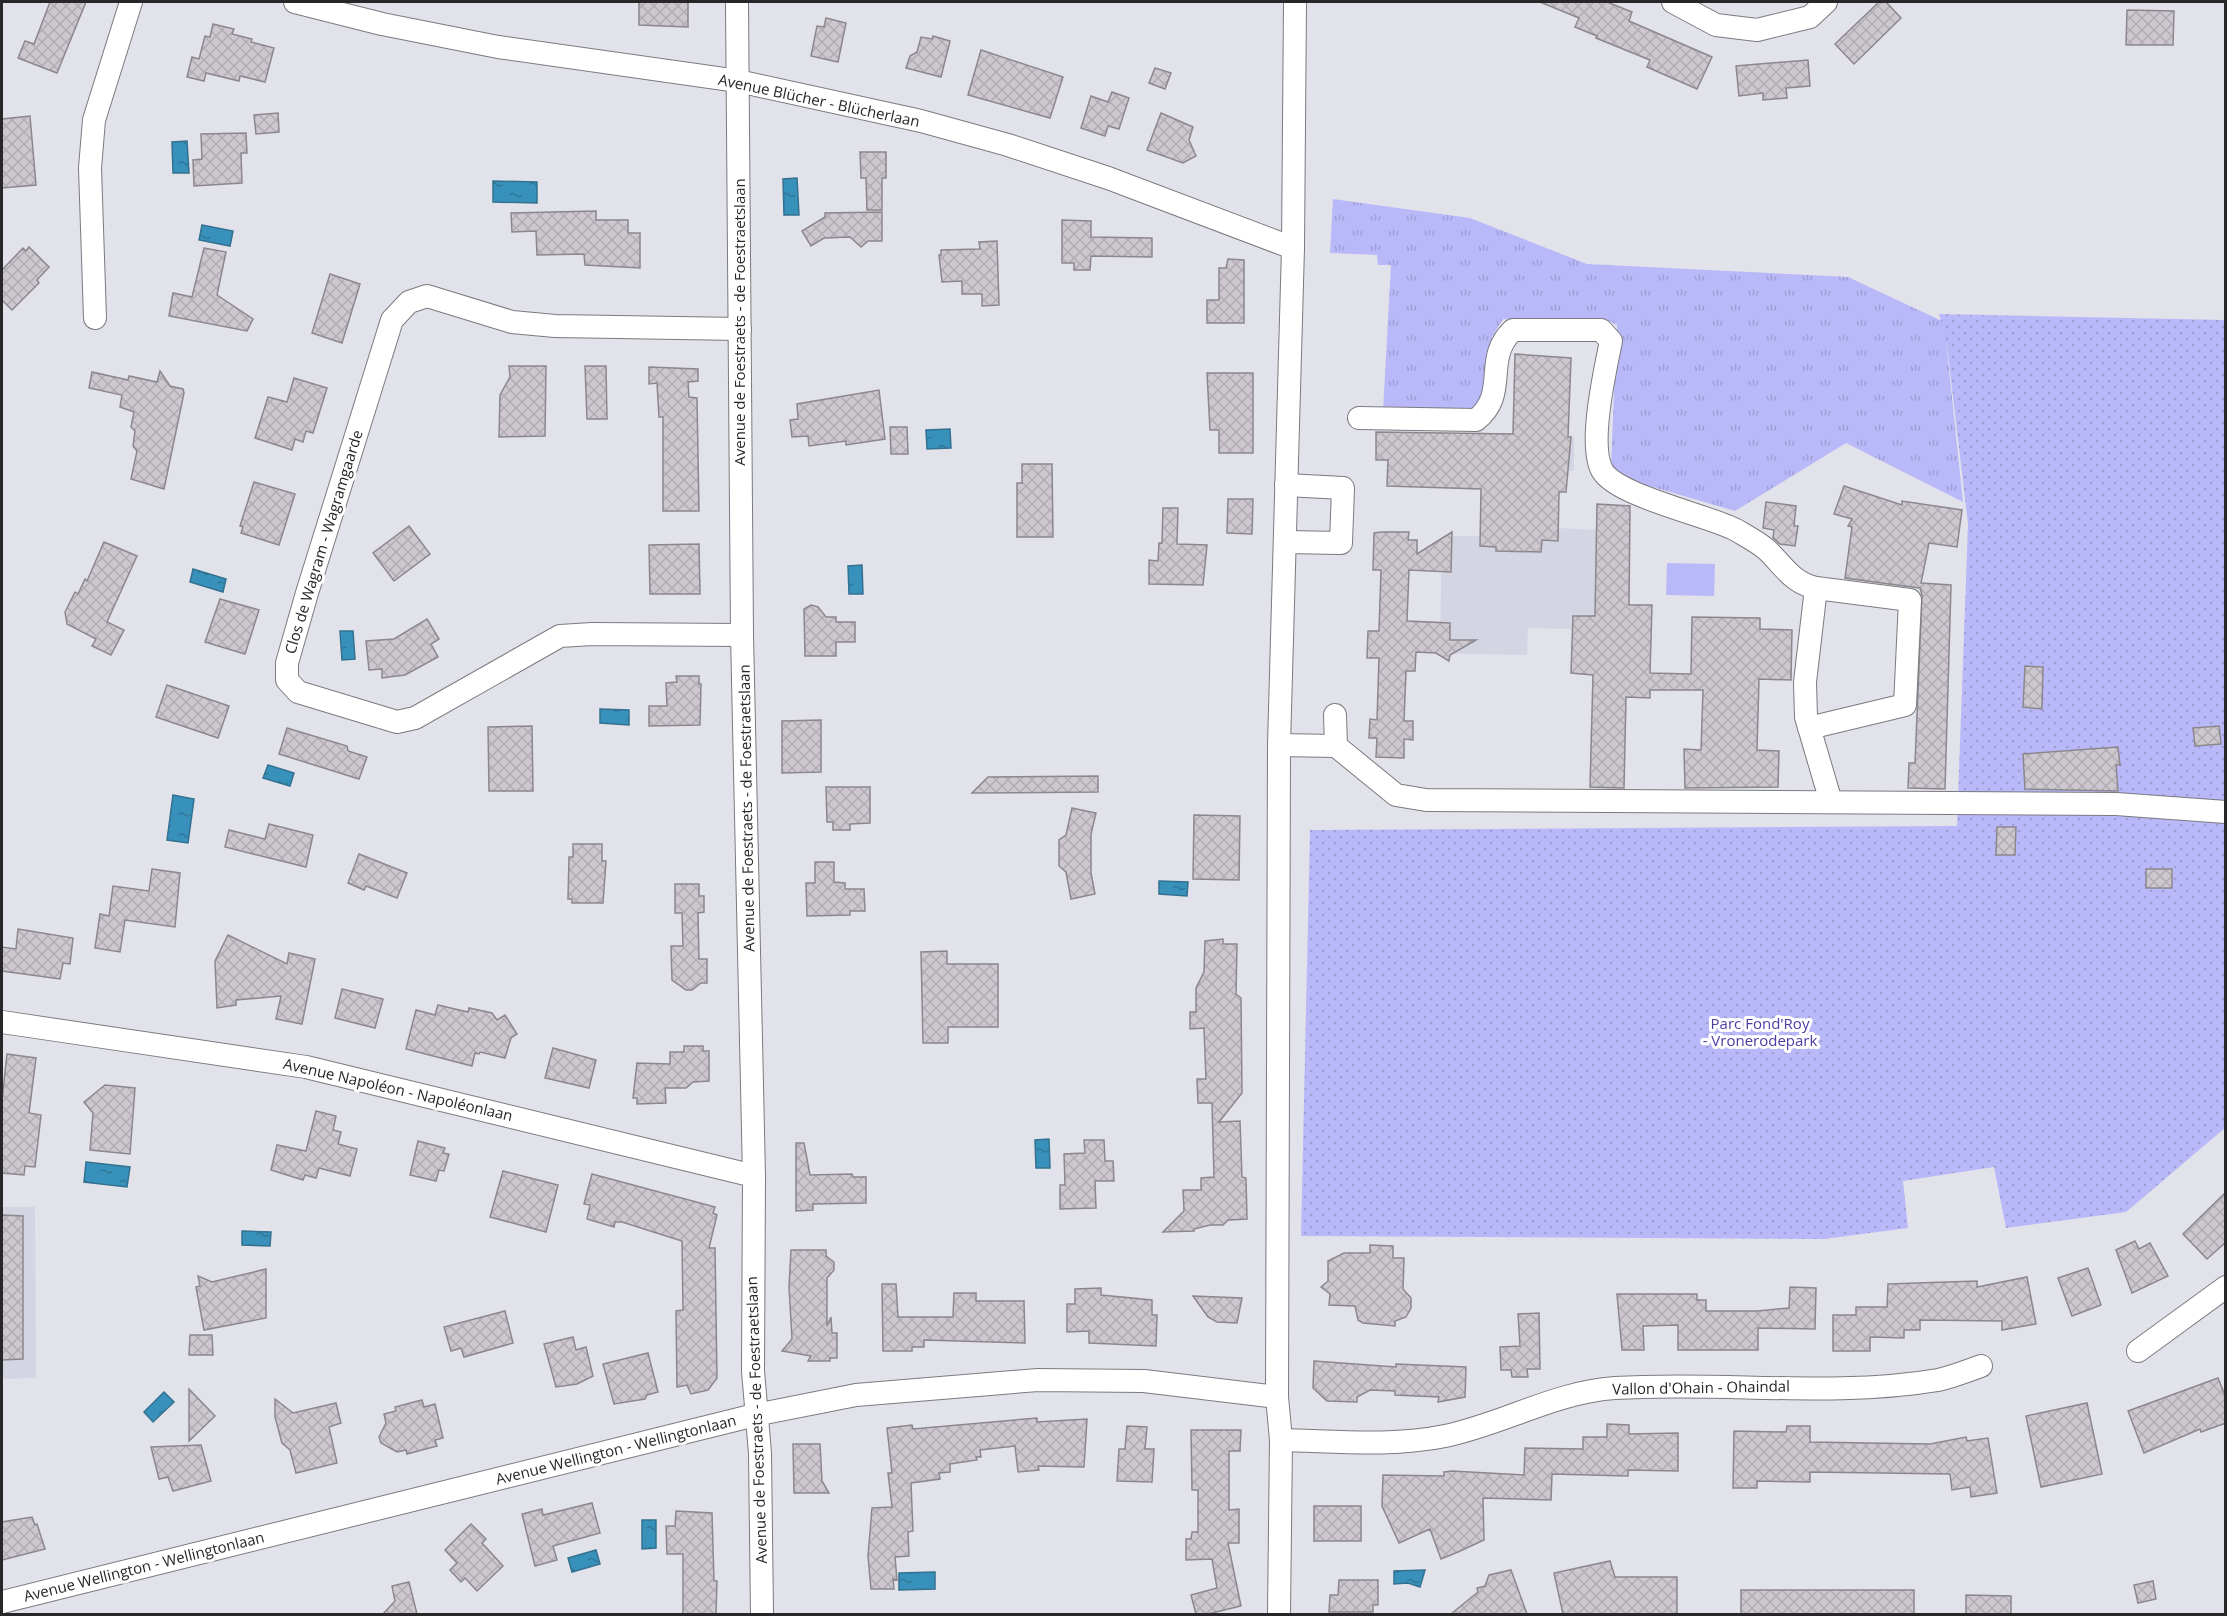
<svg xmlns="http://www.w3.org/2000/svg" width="2227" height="1616" viewBox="0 0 2227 1616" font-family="'Open Sans',sans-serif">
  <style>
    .built { fill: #d4d5e3 }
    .grass { fill: url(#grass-tufts) }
    .park { fill: url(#park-dots) }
    .garden { fill: #b9b9fa }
    .water { fill: url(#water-ripples); stroke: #337190; stroke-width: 1.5 }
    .building { fill: url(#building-cross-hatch); stroke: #8c878d; stroke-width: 1.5 }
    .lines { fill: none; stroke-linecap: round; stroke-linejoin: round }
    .minor-casing { stroke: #7a7a80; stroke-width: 24 }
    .minor { stroke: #fff; stroke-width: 22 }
    .labels { text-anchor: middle; stroke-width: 6; stroke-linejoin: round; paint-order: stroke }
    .street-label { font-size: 15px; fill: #27272a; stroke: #fff }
    .park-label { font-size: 15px; fill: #4b3ca4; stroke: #fff }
  </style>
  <defs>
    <pattern id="grass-tufts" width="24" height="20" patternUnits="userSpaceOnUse" patternTransform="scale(1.5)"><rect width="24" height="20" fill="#b9b9fa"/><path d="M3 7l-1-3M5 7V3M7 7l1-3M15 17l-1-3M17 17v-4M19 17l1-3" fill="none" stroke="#9f9fd6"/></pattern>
    <pattern id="park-dots" width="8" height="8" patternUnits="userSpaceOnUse" patternTransform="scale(1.5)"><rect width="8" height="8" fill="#b9b9fa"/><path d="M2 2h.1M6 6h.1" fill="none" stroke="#9f9fd6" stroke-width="1.8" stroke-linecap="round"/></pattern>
    <pattern id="water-ripples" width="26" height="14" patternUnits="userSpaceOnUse" patternTransform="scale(1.5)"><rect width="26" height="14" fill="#3891bb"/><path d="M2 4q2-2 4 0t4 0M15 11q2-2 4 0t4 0" fill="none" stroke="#2f7698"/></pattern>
    <pattern id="building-cross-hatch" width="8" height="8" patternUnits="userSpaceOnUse" patternTransform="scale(1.5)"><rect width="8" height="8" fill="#cdc8cf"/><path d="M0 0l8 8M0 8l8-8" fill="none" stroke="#b0acb2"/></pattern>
  </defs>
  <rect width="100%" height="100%" fill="#e2e2ea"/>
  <g class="built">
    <path d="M1515,354L1571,358L1568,436L1574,437V471H1568L1566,492H1559L1558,528L1596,530L1597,504L1630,505L1629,604L1652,605L1650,698L1626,697L1623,797H1590L1593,675L1571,673L1572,629L1528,628L1527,655L1415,653V671L1406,672L1404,721H1413V739L1404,740V758L1376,757L1377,739L1370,738V719H1377L1379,658H1367L1368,631H1379L1381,570H1373L1374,533L1409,532V540H1417V570H1409L1407,621H1414V628L1440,637L1442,539L1447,536H1480L1481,489L1387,486L1388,465H1391V460H1376V432L1512,434Z"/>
    <path d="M2,1207H35L36,1378L2,1379Z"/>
  </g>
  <path class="grass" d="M1333,199L1470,218L1587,264L1848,277L1944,322L1963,502L1846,443L1735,511L1629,480L1611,465L1617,325L1602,318L1503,319L1492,337L1487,395L1472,412L1383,411L1391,265H1378L1377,255L1330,253Z"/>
  <path class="park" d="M1939,314L2225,320V1128L2126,1212L2006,1228L1994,1167L1903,1181L1908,1228L1824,1239L1301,1236L1310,830L1957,826L1968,524L1947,346Z"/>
  <path class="garden" d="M1667,563L1715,564L1714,596L1666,595Z"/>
  <g class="water">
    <path d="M187,141L189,173H173L172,142Z"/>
    <path d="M797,178L799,215H784L783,179Z"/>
    <path d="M493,181L537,182V203L493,202Z"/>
    <path d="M202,225L233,231L230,246L199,240Z"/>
    <path d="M950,429L951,448L927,449L926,430Z"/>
    <path d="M862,565L863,594H849L848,566Z"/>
    <path d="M193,569L226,579L223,592L190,582Z"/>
    <path d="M340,631H353L355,659L342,660Z"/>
    <path d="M600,709L629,710V725L600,723Z"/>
    <path d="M268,765L294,773L290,786L263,778Z"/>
    <path d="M173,795L194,799L188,843L167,840Z"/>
    <path d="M1159,881L1188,882L1187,896L1159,894Z"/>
    <path d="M1049,1139L1050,1168H1036L1035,1140Z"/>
    <path d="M86,1162L130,1167L127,1187L84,1182Z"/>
    <path d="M242,1231L271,1232L270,1246L242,1245Z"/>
    <path d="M164,1392L174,1402L153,1422L144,1412Z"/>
    <path d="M642,1520H656V1548L642,1549Z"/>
    <path d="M596,1550L600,1564L572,1572L568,1558Z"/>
    <path d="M1425,1570L1420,1587L1408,1583L1394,1584V1571Z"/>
    <path d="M935,1572V1589L899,1590V1573Z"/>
  </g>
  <g class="building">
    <path d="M50,2H86L57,73L18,58L25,41L34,44Z"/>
    <path d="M639,2H688V27L639,25Z"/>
    <path d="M1540,2H1607L1632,12L1629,21L1712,57L1697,89L1647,67L1650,60L1596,38L1597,36L1575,27L1579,18Z"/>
    <path d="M1879,2H1886L1901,18L1854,64L1835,44Z"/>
    <path d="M2127,10L2174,11L2173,45H2126Z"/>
    <path d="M826,18L846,23L838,62L811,56L817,26L824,27Z"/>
    <path d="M213,24L234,29L232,34L252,39L251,42L274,48L265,82L240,76L239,81L206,73L204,81L187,77L192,57L199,59L205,36L210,37Z"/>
    <path d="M933,36L950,41L941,77L906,68L910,56L917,52L921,37L932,39Z"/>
    <path d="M981,50L1063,77L1050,118L968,95Z"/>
    <path d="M1808,60L1810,86L1786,88L1787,98L1763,100V93L1739,96L1736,66Z"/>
    <path d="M1155,68L1171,73L1165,89L1149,83Z"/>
    <path d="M1112,92L1129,98L1119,129L1108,126L1105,136L1081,128L1091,96L1108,102Z"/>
    <path d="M278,113L279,132L256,134L254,115Z"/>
    <path d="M1161,113L1193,127L1189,140L1196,156L1183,163L1147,150Z"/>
    <path d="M30,116L36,185L2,188V119Z"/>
    <path d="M246,133L247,153H241L242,183L194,186L193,160L202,159L201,134Z"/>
    <path d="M860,152H886V178H882V210H867L866,178H861Z"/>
    <path d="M596,211V220H628V233H640V268L585,265L584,254L537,255L536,231L512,232L511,213Z"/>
    <path d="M882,212V241H868L861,247L850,237L824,238L811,246L802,231L825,217V213Z"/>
    <path d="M1062,220L1091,221V237L1152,238V257L1091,256L1090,270H1074V263H1062Z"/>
    <path d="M997,241L999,305L982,306V294H962V281L942,282L939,255H941V250L980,249L979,242Z"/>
    <path d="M29,247L49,267L37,280L39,283L12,310L2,300V270L23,248L26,251Z"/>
    <path d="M204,248L226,252L217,295L253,319L247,331L169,316L173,293L192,297Z"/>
    <path d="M1228,259L1244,260V323H1207V300H1219V268H1226Z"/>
    <path d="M330,274L360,284L342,343L312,333Z"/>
    <path d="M1515,354L1571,358L1568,437H1571L1566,492H1559L1558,541L1542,540L1541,552L1496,551V547L1480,546L1481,489L1387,486L1388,460H1376V432L1513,434Z"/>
    <path d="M509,366H546L545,436L499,437L500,395L510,377Z"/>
    <path d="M585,366H606L607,419H587Z"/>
    <path d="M649,367L698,369V381L688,382L689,397L697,398L699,511H663V417H659L657,383L649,384Z"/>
    <path d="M160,371L170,386L183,389L184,393L164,489L131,479L137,451L133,446L135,431L131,427L134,412L120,407L122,395L89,388L92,372L128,380L129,376L157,382Z"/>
    <path d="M1207,373H1253V453H1219V430H1210Z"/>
    <path d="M294,378L327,388L313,433L306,431L303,442L295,439L292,450L255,438L268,397L287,402Z"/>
    <path d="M879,390L885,439L846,445V441L809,446L808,436L792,437L790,420L798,419L797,404Z"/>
    <path d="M890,427H907L908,454H891Z"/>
    <path d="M1022,464H1052L1053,537H1017V483H1022Z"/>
    <path d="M254,482L295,494L279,545L241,533L243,527L240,526Z"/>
    <path d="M1844,486L1902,505V501L1962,510L1957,547L1929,543L1921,583L1951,585L1945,789L1908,788L1909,763H1915L1922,595L1920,588L1912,587L1845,578L1852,527L1848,526L1852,519L1834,514Z"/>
    <path d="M1228,499H1253L1252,534L1227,533Z"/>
    <path d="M1766,502L1796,506L1794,526H1798L1795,546L1780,544L1773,538L1774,530L1763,528Z"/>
    <path d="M1597,504L1630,506L1629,605H1652L1650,673L1691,674L1692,617L1760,618V629L1792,630L1791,680L1759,679L1757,750L1779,751L1778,787L1685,788L1684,749L1701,750L1703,690H1650V698L1626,697L1624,788L1590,787L1593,675L1571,673L1573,616H1595Z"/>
    <path d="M1163,508H1178L1177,544L1207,545L1203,585L1149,584V560L1158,561L1159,543H1162Z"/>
    <path d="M409,526L430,554L394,581L373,553Z"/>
    <path d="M1382,532H1409L1408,540H1417V554L1452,532L1451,572L1409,570L1407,621L1450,623V640H1476L1450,655L1449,661L1436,653L1416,652L1415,671H1406L1404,721H1413V740L1404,739V758L1376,757L1377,738H1369L1370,719L1377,720L1379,658H1367L1368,631H1379L1381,570H1373L1374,533Z"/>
    <path d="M104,542L137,556L107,622L124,630L111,655L92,646L96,639L67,624L65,612L75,592L78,594L85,579L87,581Z"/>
    <path d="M699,544L700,594H650L649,545Z"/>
    <path d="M220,599L259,610L245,654L205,642Z"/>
    <path d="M811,605L818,607L826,617H836V622H855V642H836V656H805L804,609Z"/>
    <path d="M427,619L439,639L431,644L438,657L405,675L382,678V669L369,670L366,641L394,639Z"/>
    <path d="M2025,666L2043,667L2042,709L2023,707Z"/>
    <path d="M676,676H699V684H701L700,725L649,726V706H667L666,683L677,682Z"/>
    <path d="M167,685L229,706L218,738L156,717Z"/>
    <path d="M821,720V772L782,773V721Z"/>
    <path d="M532,726L533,791H489L488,727Z"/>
    <path d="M2219,726L2221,744L2195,746L2193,728Z"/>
    <path d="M287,728L347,746L348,751L367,757L359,779L279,754Z"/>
    <path d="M2118,747L2120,765H2116L2118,791L2025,789L2023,754Z"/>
    <path d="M1098,776V792L972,793L988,777Z"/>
    <path d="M826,787H870V823L850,824V830H833V822H827Z"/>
    <path d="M1072,808L1096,813L1091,834V873L1095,894L1071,899L1066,872L1059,866V840L1066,835Z"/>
    <path d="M1194,815L1240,816L1239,880L1193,879Z"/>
    <path d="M269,824L313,835L306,867L225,847L229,830L265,839Z"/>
    <path d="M1997,827H2016L2015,855H1996Z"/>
    <path d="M573,844H602V861H606L603,903H572V899H568L569,857H573Z"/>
    <path d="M359,854L407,873L397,898L366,886L364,890L348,883Z"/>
    <path d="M815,862H834V882L845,883V889H864L865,911H850V915L807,916L806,883H815Z"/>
    <path d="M152,869L180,873L175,927L125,920L120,952L95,948L100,914L109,916L113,886L149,891Z"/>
    <rect x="2146" y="869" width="26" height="19"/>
    <path d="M675,884H699V896H704V912L698,913L699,959H707V983H701L692,990H686L672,980L671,946H683L682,913H675Z"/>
    <path d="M18,929L73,938L70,964L63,963L60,979L2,971V947L16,949Z"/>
    <path d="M228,935L287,964L289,953L315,959L302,1024L276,1019L281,996L236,1000V1005L217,1008L215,961Z"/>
    <path d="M1223,939V944H1237L1236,994L1241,998L1242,1093L1219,1122L1240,1121L1242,1177L1246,1178L1247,1219L1228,1220L1223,1225H1210L1194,1229V1231L1163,1232L1184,1211L1183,1190H1201V1178L1214,1177L1212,1103H1198L1197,1079H1206L1204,1028L1190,1029V1012H1196V988L1204,972L1205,941Z"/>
    <path d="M947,951V964H998V1027H948V1043H923L921,952Z"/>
    <path d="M342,989L383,999L375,1028L335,1018Z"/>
    <path d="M438,1005L468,1012L469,1008L492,1013L497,1020L505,1015L517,1034L511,1038L505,1058L480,1052L479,1054L475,1053L472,1066L406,1049L416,1010L435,1015Z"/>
    <path d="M684,1046H703V1051H709V1081L693,1082L686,1088H665L666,1103L637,1104V1098H633L637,1063L670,1064V1052H684Z"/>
    <path d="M553,1048L596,1060L589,1088L545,1078Z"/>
    <path d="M7,1054L36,1058L29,1113L41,1115L35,1167L25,1166L24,1175L2,1173V1100Z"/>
    <path d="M105,1085L135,1088L130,1154L90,1150L93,1113L84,1102Z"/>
    <path d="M316,1111L336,1116L333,1130L341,1132L338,1144L357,1149L350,1176L319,1168L316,1178L305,1175L303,1180L271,1170L277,1145L306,1151Z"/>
    <path d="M1084,1140H1104L1105,1161H1113L1114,1181H1095L1096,1208L1060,1209V1185H1065L1064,1154L1085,1153Z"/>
    <path d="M418,1141L445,1148L443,1153L449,1154L444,1171L439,1170L436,1181L410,1175Z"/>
    <path d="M796,1143H804L810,1175L852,1174L853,1177H866V1203L813,1204V1210L796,1211Z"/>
    <path d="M503,1171L558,1185L546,1232L490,1217Z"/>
    <path d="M592,1174L715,1207L713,1213L717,1215L709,1248H715L717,1378L708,1390L691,1394L687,1385L677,1387L676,1311L683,1310L682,1241L622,1222H615L614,1227L587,1219L590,1205L584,1204Z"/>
    <path d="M2226,1192V1242L2207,1259L2183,1234Z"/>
    <path d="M2,1215L23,1216V1359L2,1360Z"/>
    <path d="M2135,1241L2139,1249L2150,1243L2168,1276L2132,1293L2116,1250Z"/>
    <path d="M1370,1245L1393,1246V1258H1404L1403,1289L1411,1298V1308L1406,1317L1395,1321V1326L1363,1323L1358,1320L1355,1306L1329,1305L1330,1294L1321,1287L1328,1281V1261L1344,1253H1370Z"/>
    <path d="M791,1250H826V1256L834,1262V1270L827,1278V1326L831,1317L832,1333H837V1358H830V1361H808L811,1356L782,1351L792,1339L789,1287Z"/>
    <path d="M2088,1268L2101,1305L2072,1316L2058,1278Z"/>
    <path d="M266,1269V1318L204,1330L196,1287L200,1286L198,1276L212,1282Z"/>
    <path d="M2027,1277L2036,1324L2002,1330V1321L1920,1320V1330H1904V1338L1870,1337V1351H1833V1315H1856V1307H1887L1888,1284L1977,1281V1287Z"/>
    <path d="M882,1284H896L898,1317H953L954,1293H976V1301H1024L1025,1343L924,1340V1347H912V1351H883Z"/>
    <path d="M1790,1287L1816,1288L1815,1329L1758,1328V1350H1678V1325L1643,1326L1644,1350H1622L1617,1294H1697V1300H1706V1311H1757L1789,1308Z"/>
    <path d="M1101,1288V1295L1152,1300V1315H1157L1156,1346L1089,1343V1331L1067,1332V1304H1075V1289Z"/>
    <path d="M1193,1296L1242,1298L1237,1323L1217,1322L1208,1317Z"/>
    <path d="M505,1311L513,1343L464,1357L461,1348L451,1351L444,1327Z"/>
    <path d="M1539,1313L1540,1369H1527L1528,1377H1512L1511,1370H1501L1500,1347L1520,1346L1518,1314Z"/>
    <path d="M190,1335H212L213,1355H189Z"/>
    <path d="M573,1337L576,1350L586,1347L593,1376L577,1384L556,1387L544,1344Z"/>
    <path d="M648,1353L658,1392L647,1395L645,1399L614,1404L603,1364Z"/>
    <path d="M1314,1361L1396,1367V1364L1466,1367L1465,1397L1438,1402L1439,1397L1395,1395V1391L1370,1390L1357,1397V1402L1327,1401L1313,1388Z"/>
    <path d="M2218,1378L2226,1398V1423L2201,1432L2200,1429L2144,1453L2128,1411Z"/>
    <path d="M189,1389L215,1416L189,1441Z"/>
    <path d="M275,1399L293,1413L336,1403L341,1423L329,1427L337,1463L296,1473L290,1450L282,1443L275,1417Z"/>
    <path d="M422,1400L424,1407L435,1404L443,1438L435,1440L437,1446L407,1454L406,1450L397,1452L381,1443L379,1437L386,1423L384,1414L396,1411L395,1407Z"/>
    <path d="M2087,1403L2102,1474L2041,1487L2026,1416Z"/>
    <path d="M1037,1418V1422L1087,1419L1084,1467L1038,1466L1039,1470L1018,1472L1015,1446L980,1450L981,1457H976L977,1460L950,1464V1472L939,1473L940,1479L911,1483L913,1531L908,1532L909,1556L895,1557L897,1580L893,1579L894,1589H871L868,1556L872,1508L892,1507L888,1473H892L887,1428L912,1425L913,1429Z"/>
    <path d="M1607,1424L1629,1425V1434L1678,1433V1471L1628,1470V1476L1552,1474L1551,1500L1483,1498L1484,1540L1458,1552L1441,1559L1430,1529L1399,1543L1382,1506L1383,1475L1444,1476V1472L1452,1471L1524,1475L1525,1448L1583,1449V1437H1607Z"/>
    <path d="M1127,1426L1147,1427L1145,1449H1154L1152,1482L1117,1481L1119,1449H1125Z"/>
    <path d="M1787,1426H1810V1442L1930,1444L1966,1437L1967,1441L1988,1438L1997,1493L1971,1497L1970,1487L1952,1490L1950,1474L1810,1472V1482L1757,1481V1488H1733L1734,1431L1786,1432Z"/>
    <path d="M1191,1430H1241L1240,1451H1229V1510L1239,1509V1543H1228L1241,1606L1208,1614H1196L1191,1595L1217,1588L1212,1559L1186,1560V1539H1191L1192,1532H1198V1490H1192Z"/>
    <path d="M793,1444H820L822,1481L829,1493H794Z"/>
    <path d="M201,1445L211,1481L173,1491L168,1477L159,1479L151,1447Z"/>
    <path d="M592,1503L600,1533L553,1546L557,1560L535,1566L522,1514L542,1509L543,1515Z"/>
    <rect x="1314" y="1506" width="47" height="35"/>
    <path d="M676,1511L712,1513L714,1581H717L716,1614H683V1554H667L666,1526H675Z"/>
    <path d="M32,1517L35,1525L37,1524L45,1549L2,1560V1522Z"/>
    <path d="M471,1524L486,1539L482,1543L503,1566L477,1591L465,1578L461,1582L450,1570L457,1563L445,1550Z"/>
    <path d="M1610,1561L1615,1577H1677V1614H1563L1554,1573Z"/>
    <path d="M1511,1570L1527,1614H1451L1478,1592L1477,1588L1485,1586L1489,1575Z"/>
    <path d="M1339,1580H1378V1605H1373V1612H1329L1330,1595H1338Z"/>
    <path d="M2153,1581L2156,1599L2138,1603L2134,1585Z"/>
    <path d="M409,1582L417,1614H383L395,1601L392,1586Z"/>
    <rect x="1741" y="1590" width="173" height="24"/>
    <path d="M1966,1595L2011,1596V1614H1966Z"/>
  </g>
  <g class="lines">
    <defs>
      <g id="minor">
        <path d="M295,2L382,24L498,47L738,81L921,121L1008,145L1108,178L1293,248"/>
        <path d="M737,2L742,635L754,1176L753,1371L760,1453L762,1614"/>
        <path d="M1673,2L1716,25L1757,30L1810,17L1826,2"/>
        <path d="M95,318L90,168L94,120L131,2"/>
        <path d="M740,329L555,326L512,322L427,296L409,302L392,320L307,593L287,663V680L298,692L397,722L415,718L560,636L592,634L742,635"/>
        <path d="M1359,418L1476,420C1510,393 1482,359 1513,330H1601L1611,341C1605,371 1589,441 1601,468C1611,495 1708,515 1736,530C1746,536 1758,542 1767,550C1783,565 1792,583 1816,588L1805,682L1806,717L1831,802"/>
        <path d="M1285,542L1341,543L1343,488L1286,485"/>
        <path d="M1335,715L1336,746"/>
        <path d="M1809,728L1905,705L1910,600L1816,588"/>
        <path d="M1279,745L1336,746L1396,795L1426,800L2116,804L2226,812"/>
        <path d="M2,1022L306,1067L754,1176"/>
        <path d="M2138,1351L2226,1287"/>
        <path d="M1281,1440C1335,1441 1392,1447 1445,1436C1503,1424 1555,1392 1615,1388C1722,1381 1831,1398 1938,1380C1952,1377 1967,1371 1981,1366"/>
        <path d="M2,1602L755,1415L856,1395L1038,1380L1144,1381L1277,1397"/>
        <path d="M1279,1614L1281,1440L1277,1397L1279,745L1293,248L1295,2"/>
      </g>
    </defs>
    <use href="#minor" class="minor-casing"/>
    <use href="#minor" class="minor"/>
  </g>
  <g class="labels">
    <g class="street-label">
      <text transform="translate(819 101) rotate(12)" y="5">Avenue Blücher - Blücherlaan</text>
      <text transform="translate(740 322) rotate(-90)" y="5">Avenue de Foestraets - de Foestraetslaan</text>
      <text transform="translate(324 542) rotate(-73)" y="5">Clos de Wagram - Wagramgaarde</text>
      <text transform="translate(747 808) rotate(-91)" y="5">Avenue de Foestraets - de Foestraetslaan</text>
      <text transform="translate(398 1090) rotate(13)" y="5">Avenue Napoléon - Napoléonlaan</text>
      <text transform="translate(1701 1388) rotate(-1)" y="5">Vallon d'Ohain - Ohaindal</text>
      <text transform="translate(757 1420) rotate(-92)" y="5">Avenue de Foestraets - de Foestraetslaan</text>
      <text transform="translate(616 1450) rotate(-14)" y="5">Avenue Wellington - Wellingtonlaan</text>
      <text transform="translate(144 1567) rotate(-14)" y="5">Avenue Wellington - Wellingtonlaan</text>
    </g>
    <g class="park-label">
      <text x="1760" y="1029">Parc Fond'Roy<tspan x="1760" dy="17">- Vronerodepark</tspan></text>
    </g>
  </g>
  <rect width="2227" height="1616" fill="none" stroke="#27272a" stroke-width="6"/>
</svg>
